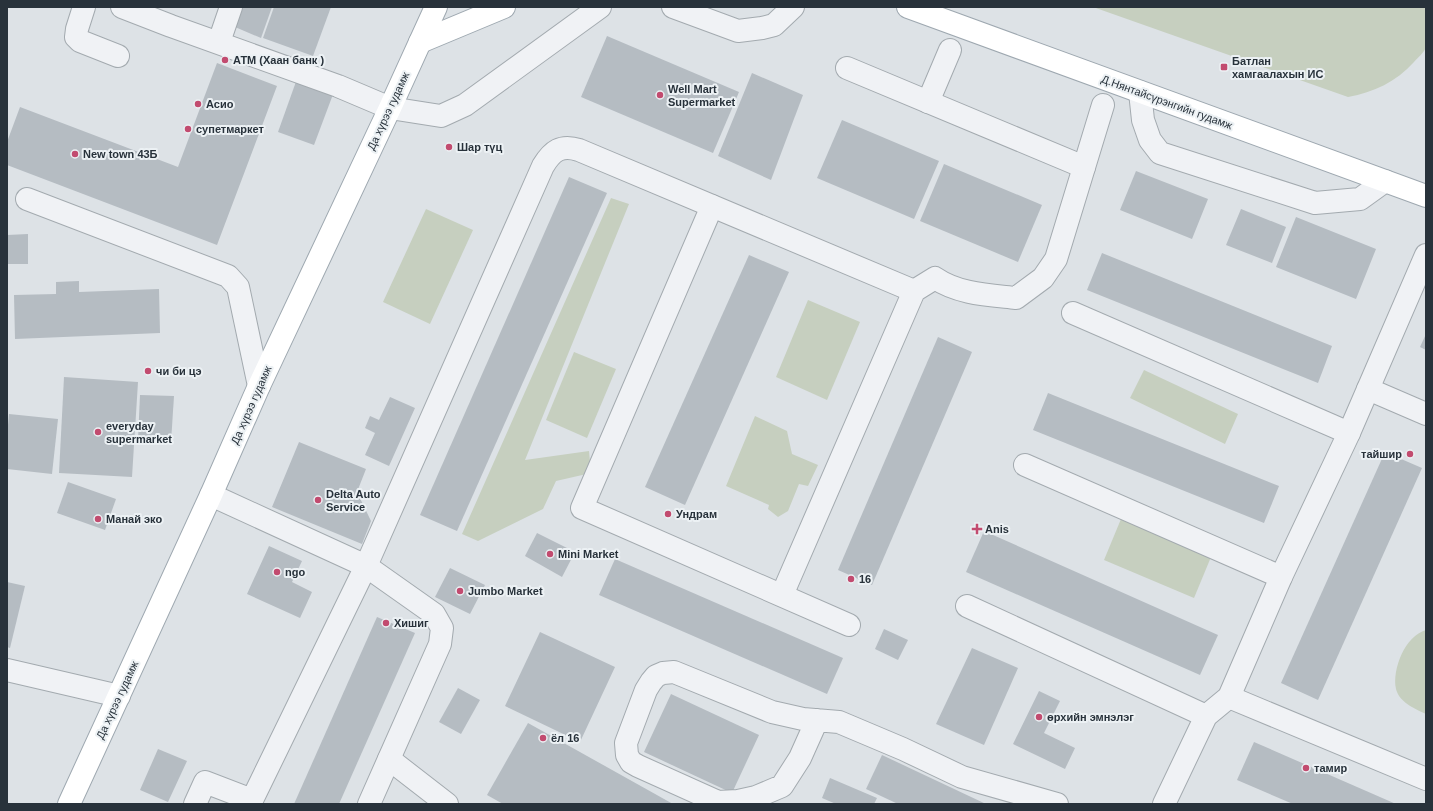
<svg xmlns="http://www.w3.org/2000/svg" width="1433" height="811" viewBox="0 0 1433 811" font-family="Arial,sans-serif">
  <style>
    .green { fill: #c6cfbf }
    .building { fill: #b5bcc2 }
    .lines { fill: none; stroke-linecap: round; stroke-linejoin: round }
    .minor-casing { stroke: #a3aaaf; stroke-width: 24 }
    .major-casing { stroke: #9ea8b0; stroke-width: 24 }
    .minor { stroke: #f0f2f5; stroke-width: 22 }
    .major { stroke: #fff; stroke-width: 22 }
    .poi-dot { fill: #c24b6f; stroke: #ecf1f4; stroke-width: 1.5 }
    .labels { text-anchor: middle; stroke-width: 4; stroke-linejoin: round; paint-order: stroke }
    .poi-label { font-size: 11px; font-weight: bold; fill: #28323b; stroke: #ecf1f4; text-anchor: start }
    .street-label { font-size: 11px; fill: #28323b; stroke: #ecf1f4 }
  </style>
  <rect width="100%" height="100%" fill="#dde2e6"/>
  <g class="green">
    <path d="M1093,7H1426C1426,16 1428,40 1426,47C1424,53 1418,57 1414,62C1396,82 1374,92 1348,97Z"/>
    <path d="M611,198L629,204L525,460L589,451L591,473L556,481L543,509L478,541L462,534Z"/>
    <path d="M426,209L473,230L430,324L383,302Z"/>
    <path d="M808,300L860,322L827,400L776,377Z"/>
    <path d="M574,352L616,369L587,438L546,420Z"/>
    <path d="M1144,370L1238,414L1225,444L1130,398Z"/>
    <path d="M755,416L787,431L792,454L818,465L808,486L799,484L788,511L778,517L768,509L769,505L726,486Z"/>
    <path d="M1121,519L1211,557L1194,598L1104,560Z"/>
    <path d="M1426,630V714C1415,709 1399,702 1396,689C1392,669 1405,636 1426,630Z"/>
  </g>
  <g class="building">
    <path d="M242,7H272L261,38L235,27Z"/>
    <path d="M274,7H331L313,56L263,38Z"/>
    <path d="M607,36L739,92L713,153L581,97Z"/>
    <path d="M217,63L277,86L217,245L7,165V142L20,107L178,167Z"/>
    <path d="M752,73L803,95L771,180L718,156Z"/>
    <path d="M298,76L335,89L314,145L278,132Z"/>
    <path d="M842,120L939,161L914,219L817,178Z"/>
    <path d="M944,164L1042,205L1018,262L920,221Z"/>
    <path d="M1136,171L1208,199L1192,239L1120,210Z"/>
    <path d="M569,177L607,193L457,531L420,515Z"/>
    <path d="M1241,209L1286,227L1272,263L1226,245Z"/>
    <path d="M1296,217L1376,249L1356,299L1276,267Z"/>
    <path d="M28,234V264H7V235Z"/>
    <path d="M1102,253L1332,346L1318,383L1087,290Z"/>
    <path d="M749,255L789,272L685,505L645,487Z"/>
    <path d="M79,281V292L159,289L160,333L15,339L14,295L56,294V282Z"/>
    <path d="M1426,334V350L1420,347Z"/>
    <path d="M938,337L972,352L872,585L838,570Z"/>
    <path d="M64,377L138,382L132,477L59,473Z"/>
    <path d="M1048,393L1279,486L1264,523L1033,430Z"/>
    <path d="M140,395L174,396L171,442L138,440Z"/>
    <path d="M390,397L415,408L389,466L365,455L375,433L365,428L370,416L379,420Z"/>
    <path d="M9,414L58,419L52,474L7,469V436Z"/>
    <path d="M299,442L366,469L357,492L371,521L362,544L272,507Z"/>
    <path d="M1385,452L1422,468L1318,700L1281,683Z"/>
    <path d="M68,482L116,499L105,530L57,513Z"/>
    <path d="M984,531L1218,635L1200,675L966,572Z"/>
    <path d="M537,533L575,552L562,577L525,556Z"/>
    <path d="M269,546L302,561L292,582L312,592L300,618L247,594Z"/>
    <path d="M615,559L843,658L827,694L599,595Z"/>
    <path d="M450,568L485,585L470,614L435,597Z"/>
    <path d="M7,582L25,586L10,648L7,647Z"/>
    <path d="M377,617L415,633L339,804H294Z"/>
    <path d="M884,629L908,640L898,660L875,649Z"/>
    <path d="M540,632L615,667L580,742L505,706Z"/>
    <path d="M972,648L1018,668L984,745L936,724Z"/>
    <path d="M458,688L480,700L461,734L439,722Z"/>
    <path d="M1039,691L1060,701L1044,733L1075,748L1065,769L1013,744Z"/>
    <path d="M671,694L759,735L732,793L644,752Z"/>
    <path d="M528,723L673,804H503L487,795Z"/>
    <path d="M1254,742L1396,804H1293L1237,780Z"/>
    <path d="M158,749L187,761L168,802L140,790Z"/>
    <path d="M882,755L986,804H898L866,789Z"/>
    <path d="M830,778L877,798L874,804H836L822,798Z"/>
  </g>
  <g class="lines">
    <defs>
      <g id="minor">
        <path d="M84,7L77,29L76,37L80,41L118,56"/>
        <path d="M122,7L171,26L338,86L390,108L441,116L465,105L600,7"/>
        <path d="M673,7L738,31L762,28L774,25L793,7"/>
        <path d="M219,42L231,7"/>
        <path d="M847,68L1084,167"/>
        <path d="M1140,92L1143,120L1150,140L1160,153L1315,203L1360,199L1385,181"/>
        <path d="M928,102L950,50"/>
        <path d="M27,199L228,276L238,287L259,386"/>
        <path d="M712,206L582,508L849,625"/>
        <path d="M1073,313L1349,433"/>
        <path d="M1368,389L1426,414"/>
        <path d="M1025,465L1281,577"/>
        <path d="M211,495L366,566L543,166C552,151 561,144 579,150L914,291"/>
        <path d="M782,595L914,291L935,278C958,294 989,295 1016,298L1043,278L1056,259L1103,105"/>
        <path d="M967,606L1206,716"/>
        <path d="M7,670L119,696"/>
        <path d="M1229,697L1426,779"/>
        <path d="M817,720L800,758L782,786L756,797L738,801L718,802L638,766L631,762L627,755L626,743L646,690L651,682L656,676L663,673L674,672L772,712L803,719L839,722L903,749L962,777L1057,804"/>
        <path d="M389,759L447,804"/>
        <path d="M195,804L205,782L252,800L366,566L434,614L442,628L440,644L369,804"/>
        <path d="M1164,804L1206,716L1229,697L1281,577L1349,433L1426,255"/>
      </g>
      <g id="major">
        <path d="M908,7L1426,196"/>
        <path d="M420,42L504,7"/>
        <path d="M69,804L211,495L259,386L390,108L436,7"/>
      </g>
    </defs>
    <use href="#minor" class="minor-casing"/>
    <use href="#major" class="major-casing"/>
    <use href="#minor" class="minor"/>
    <use href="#major" class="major"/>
  </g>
  <g class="poi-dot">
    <circle cx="225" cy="60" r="4"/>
    <rect x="1220" y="63" width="8" height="8" rx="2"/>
    <circle cx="660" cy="95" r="4"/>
    <circle cx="198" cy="104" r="4"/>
    <circle cx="188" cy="129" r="4"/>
    <circle cx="449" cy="147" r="4"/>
    <circle cx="75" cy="154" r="4"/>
    <circle cx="148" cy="371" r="4"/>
    <circle cx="98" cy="432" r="4"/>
    <circle cx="1410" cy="454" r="4"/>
    <circle cx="318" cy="500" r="4"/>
    <circle cx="668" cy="514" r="4"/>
    <circle cx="98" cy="519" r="4"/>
    <path d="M975 523h4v4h4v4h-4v4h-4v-4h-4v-4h4z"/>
    <circle cx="550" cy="554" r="4"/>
    <circle cx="277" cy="572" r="4"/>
    <circle cx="851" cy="579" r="4"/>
    <circle cx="460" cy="591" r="4"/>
    <circle cx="386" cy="623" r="4"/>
    <circle cx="1039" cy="717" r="4"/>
    <circle cx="543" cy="738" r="4"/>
    <circle cx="1306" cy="768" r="4"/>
  </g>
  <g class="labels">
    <g class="poi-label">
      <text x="233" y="64">АТМ (Хаан банк )</text>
      <text x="1232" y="65">Батлан<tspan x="1232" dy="13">хамгаалахын ИС</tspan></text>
      <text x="668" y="93">Well Mart<tspan x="668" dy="13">Supermarket</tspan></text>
      <text x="206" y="108">Асио</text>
      <text x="196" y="133">супетмаркет</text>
      <text x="457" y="151">Шар түц</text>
      <text x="83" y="158">New town 43Б</text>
      <text x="156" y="375">чи би цэ</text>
      <text x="106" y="430">everyday<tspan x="106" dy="13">supermarket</tspan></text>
      <text x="1402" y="458" text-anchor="end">тайшир</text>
      <text x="326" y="498">Delta Auto<tspan x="326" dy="13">Service</tspan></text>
      <text x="676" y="518">Ундрам</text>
      <text x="106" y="523">Манай эко</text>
      <text x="985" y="533">Anis</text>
      <text x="558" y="558">Mini Market</text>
      <text x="285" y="576">ngo</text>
      <text x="859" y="583">16</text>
      <text x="468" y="595">Jumbo Market</text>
      <text x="394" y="627">Хишиг</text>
      <text x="1047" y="721">өрхийн эмнэлэг</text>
      <text x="551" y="742">ёл 16</text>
      <text x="1314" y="772">тамир</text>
    </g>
    <g class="street-label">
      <text transform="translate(1167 102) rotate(20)" y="4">Д.Нянтайсүрэнгийн гудамж</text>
      <text transform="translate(388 111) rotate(-65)" y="4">Да хүрээ гудамж</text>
      <text transform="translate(251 405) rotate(-66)" y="4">Да хүрээ гудамж</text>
      <text transform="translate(117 700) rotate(-65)" y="4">Да хүрээ гудамж</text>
    </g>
  </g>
  <rect width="1433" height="811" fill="none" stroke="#28323b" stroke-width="16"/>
</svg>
